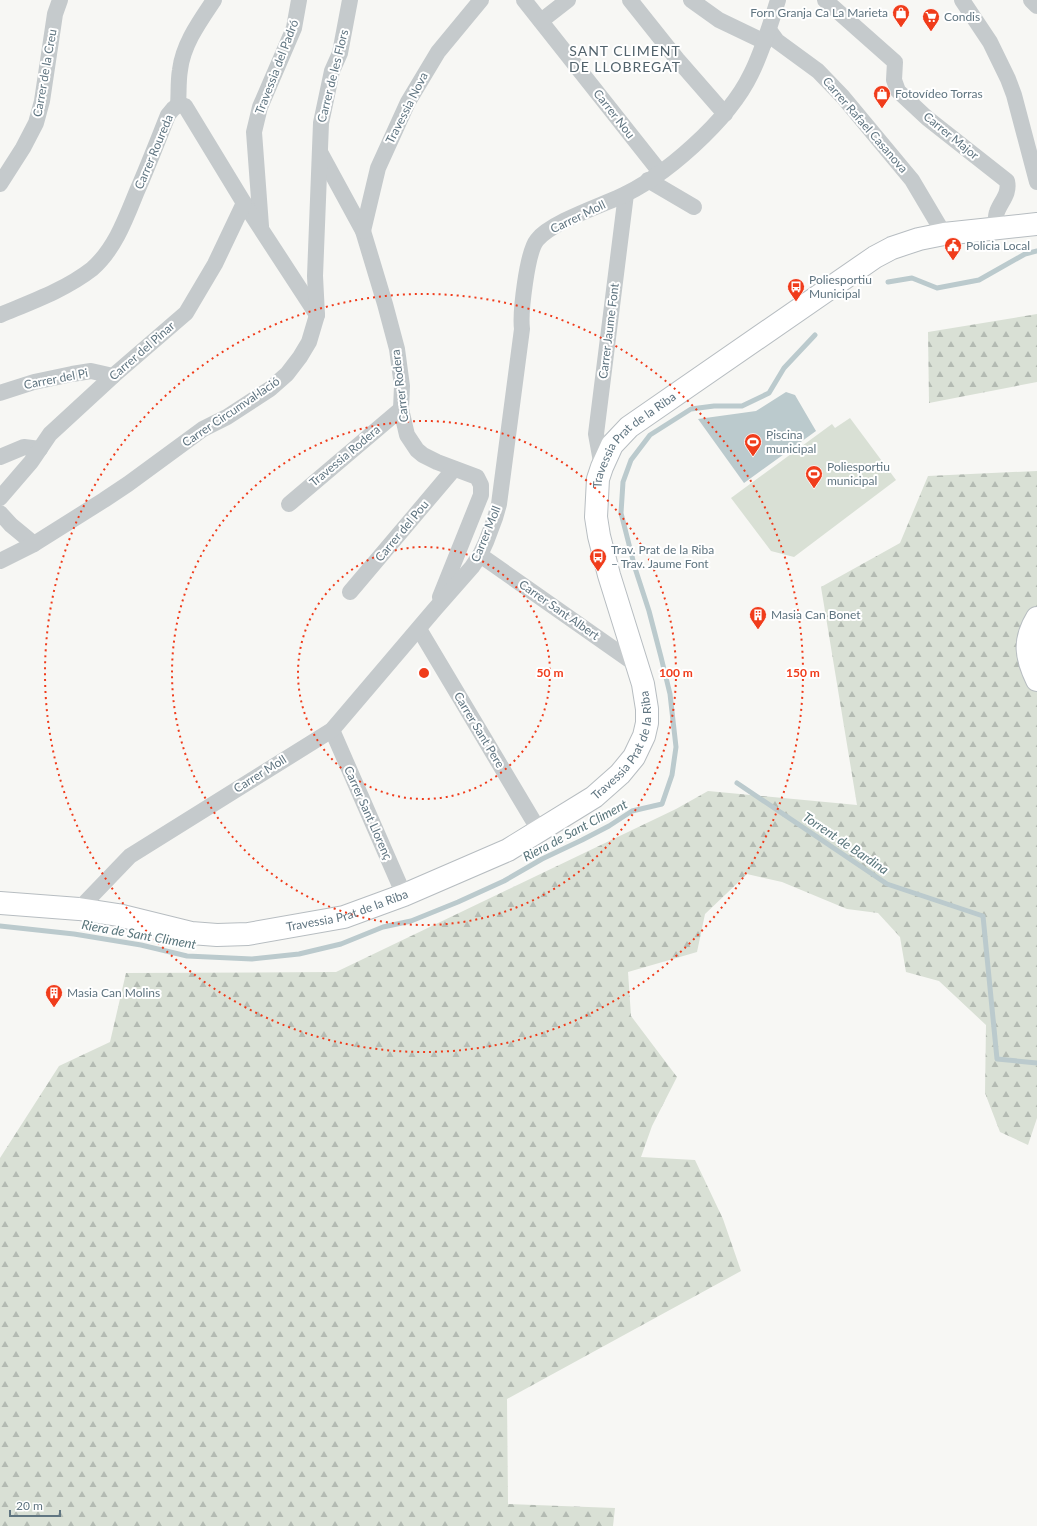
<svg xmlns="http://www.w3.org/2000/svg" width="1037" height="1526" viewBox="0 0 1037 1526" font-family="Lato,sans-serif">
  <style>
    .grass { fill: #d9e0d5 }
    .forest { fill: url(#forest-firs) }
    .water { fill: #bbcacd }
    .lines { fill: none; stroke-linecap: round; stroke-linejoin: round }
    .stream { stroke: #bbcacd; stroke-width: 5 }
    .secondary-casing { stroke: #b7bdc1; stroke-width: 24 }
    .street { stroke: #c5cacc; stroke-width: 16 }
    .secondary { stroke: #fff; stroke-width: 22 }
    .ring { fill: none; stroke: #f03c1b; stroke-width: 2; stroke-dasharray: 2 4 }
    .labels { text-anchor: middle; stroke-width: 4; stroke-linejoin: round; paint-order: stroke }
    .poi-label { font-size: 12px; fill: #607581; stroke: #fff; text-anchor: start }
    .street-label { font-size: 12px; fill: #607581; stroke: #fff }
    .water-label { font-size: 13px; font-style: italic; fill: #5a767c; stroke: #fff }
    .quarter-label { font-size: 14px; letter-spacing: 1px; fill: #52636c; stroke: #fff }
    .centre { fill: #f03c1b; stroke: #fff; stroke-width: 2 }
    .ring-label { font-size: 12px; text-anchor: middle; font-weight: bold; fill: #f03c1b; stroke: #fff; stroke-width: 4; stroke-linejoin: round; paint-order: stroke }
  </style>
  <defs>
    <pattern id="forest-firs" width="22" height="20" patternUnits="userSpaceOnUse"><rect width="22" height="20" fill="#d9e0d5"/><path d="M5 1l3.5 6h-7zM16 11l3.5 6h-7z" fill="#b3bab2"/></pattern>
  </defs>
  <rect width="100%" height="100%" fill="#f7f7f4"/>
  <path class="grass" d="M850,418L896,480L794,557L771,551L731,498L832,424L835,428Z"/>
  <g class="forest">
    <path d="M1037,314V382L929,403L928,332Z"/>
    <path d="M1037,471V1118L1028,1145L1000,1132L985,1093L986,1025L939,981L906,972L900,937L878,913L847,909L782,882L747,874L705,914L697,952L628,972L631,1016L677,1077L652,1126L641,1157L695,1160L723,1219L741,1271L507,1399L508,1504L615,1508L613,1526H0V1158L59,1066L110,1042L126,973L336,972L676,809L708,791L857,805L821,587L900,543L928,476Z"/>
  </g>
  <path class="water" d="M786,392L795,395L816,431L744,483L698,419L756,411Z"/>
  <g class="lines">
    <g class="stream">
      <path d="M888,282L912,278L937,288L979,280L1025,254L1037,251"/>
      <path d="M737,783L887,884L983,916L997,1059L1037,1063"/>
      <path d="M0,926L74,934L141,945L187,956L252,959L299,954L341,944L383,927L411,921L458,902L504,881L542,859L582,840L609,826L632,811L662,804L672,775L676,747L670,694L661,657L649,611L635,568L621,513L623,482L631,460L650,435L691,409L714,406H742L769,393L784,368L815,335"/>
    </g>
    <defs>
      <g id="secondary">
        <path d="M1037,618C1023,641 1026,657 1037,680"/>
        <path id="s1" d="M0,903L79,909L118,915L191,933L217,935L248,934L344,917L404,895L508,850L594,797L620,774L634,757L644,736L647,723V709L643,684L609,575L599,536L596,517L598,479L602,467L612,445L629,427L875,257L892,248L919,239L944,234L1037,224"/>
      </g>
    </defs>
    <use href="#secondary" class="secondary-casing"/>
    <g class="street">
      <path d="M524,0L660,172"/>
      <path d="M630,0L677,59L725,114"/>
      <path d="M691,0L719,20L765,42"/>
      <path d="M825,0L895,62L894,80L898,91L927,118L1007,181C1010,194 1001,201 997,212C995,217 996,223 996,228"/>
      <path d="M962,0L990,42L1008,79L1014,95L1037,182"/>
      <path d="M1031,0L1037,6"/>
      <path d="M541,21L568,0"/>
      <path d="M769,30L777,41L818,71L843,97L912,180L944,234"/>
      <path d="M178,105C179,93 178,81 180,70C183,44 200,21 214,0"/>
      <path d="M320,152L363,231L385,304L397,349L402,386L401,409L407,435L417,450L423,455L437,462L477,477L481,485V495L440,597"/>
      <path d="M648,180L694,207"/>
      <path d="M0,184L23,148L36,123L42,101L55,14L60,0"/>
      <path d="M261,226L254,132L260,107L294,28L299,0"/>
      <path d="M363,231L378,168L408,102L438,52L481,0"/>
      <path d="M0,315C31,302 65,290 92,269C115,249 126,218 137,191C148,166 158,140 168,115L173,109L178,105L185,106L244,203L317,315"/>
      <path d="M0,393L34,382L72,374L91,371L113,376"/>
      <path d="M0,457L24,447L40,449"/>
      <path d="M602,467L596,434L626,194"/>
      <path d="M0,498L31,462L50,434L113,376L186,313L215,264L244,203"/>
      <path d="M289,504L401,409"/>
      <path d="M0,513L11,525L34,544"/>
      <path d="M480,555L638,666"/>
      <path d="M0,561L34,544L104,500L128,484L203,429L227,417L270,389L287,374L300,357L309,342L317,315L315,276L321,123L332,71L340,53L350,0"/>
      <path d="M350,592L454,469"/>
      <path d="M419,629L540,832"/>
      <path d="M332,730L404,895"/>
      <path d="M79,909L130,856L332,730L435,609L472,567L480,555L486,542L495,518L499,504L522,329C520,313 527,252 537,240C550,223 597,207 617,198C664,178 729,120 751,74C763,50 770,25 778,0"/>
    </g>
    <use href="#secondary" class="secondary"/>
  </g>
  <g class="ring">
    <circle cx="424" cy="673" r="126"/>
    <circle cx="424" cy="673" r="252"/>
    <circle cx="424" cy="673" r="379"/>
  </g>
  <defs>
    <symbol id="shop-pin" viewBox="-11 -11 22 30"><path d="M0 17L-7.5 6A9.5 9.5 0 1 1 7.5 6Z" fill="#f03c1b" stroke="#fff"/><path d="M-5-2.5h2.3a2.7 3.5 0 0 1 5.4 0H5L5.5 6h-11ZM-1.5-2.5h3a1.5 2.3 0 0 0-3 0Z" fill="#fff"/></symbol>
    <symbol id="supermarket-pin" viewBox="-11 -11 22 30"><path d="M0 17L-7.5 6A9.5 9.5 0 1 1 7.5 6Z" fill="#f03c1b" stroke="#fff"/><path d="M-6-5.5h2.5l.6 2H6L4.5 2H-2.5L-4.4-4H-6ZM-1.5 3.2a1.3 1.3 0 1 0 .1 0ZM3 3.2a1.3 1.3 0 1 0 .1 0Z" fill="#fff"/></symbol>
    <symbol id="civic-pin" viewBox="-11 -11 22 30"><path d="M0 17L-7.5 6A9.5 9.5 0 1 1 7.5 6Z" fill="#f03c1b" stroke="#fff"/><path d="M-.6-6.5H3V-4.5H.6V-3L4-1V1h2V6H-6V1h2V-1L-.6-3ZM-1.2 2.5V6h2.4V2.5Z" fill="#fff"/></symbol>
    <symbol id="bus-pin" viewBox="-11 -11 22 30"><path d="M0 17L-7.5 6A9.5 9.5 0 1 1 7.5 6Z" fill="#f03c1b" stroke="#fff"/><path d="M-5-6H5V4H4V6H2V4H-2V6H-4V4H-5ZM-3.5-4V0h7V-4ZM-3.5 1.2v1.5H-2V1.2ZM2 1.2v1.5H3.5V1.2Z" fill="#fff"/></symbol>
    <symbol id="stadium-pin" viewBox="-11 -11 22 30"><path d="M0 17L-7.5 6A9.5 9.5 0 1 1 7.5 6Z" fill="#f03c1b" stroke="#fff"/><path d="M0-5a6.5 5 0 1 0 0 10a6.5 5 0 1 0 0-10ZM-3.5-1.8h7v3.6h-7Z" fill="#fff"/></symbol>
    <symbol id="building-pin" viewBox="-11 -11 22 30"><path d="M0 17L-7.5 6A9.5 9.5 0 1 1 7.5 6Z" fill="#f03c1b" stroke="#fff"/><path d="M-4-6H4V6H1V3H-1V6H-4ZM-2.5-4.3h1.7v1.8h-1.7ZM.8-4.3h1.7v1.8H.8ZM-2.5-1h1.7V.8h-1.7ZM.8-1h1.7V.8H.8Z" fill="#fff"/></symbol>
  </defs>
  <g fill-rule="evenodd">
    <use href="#shop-pin" x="891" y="3" width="20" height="27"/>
    <use href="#supermarket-pin" x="921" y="7" width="20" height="27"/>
    <use href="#shop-pin" x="872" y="84" width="20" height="27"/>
    <use href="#civic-pin" x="943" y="236" width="20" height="27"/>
    <use href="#bus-pin" x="786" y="277" width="20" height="27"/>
    <use href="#stadium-pin" x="743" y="432" width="20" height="27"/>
    <use href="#stadium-pin" x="804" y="464" width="20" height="27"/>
    <use href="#bus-pin" x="588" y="547" width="20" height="27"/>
    <use href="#building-pin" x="748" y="605" width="20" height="27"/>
    <use href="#building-pin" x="44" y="983" width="20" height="27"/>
  </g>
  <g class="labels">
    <g class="poi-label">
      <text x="888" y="17" text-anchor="end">Forn Granja Ca La Marieta</text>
      <text x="944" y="21">Condis</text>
      <text x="895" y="98">Fotovídeo Torras</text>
      <text x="966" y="250">Policia Local</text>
      <text x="809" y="284">Poliesportiu<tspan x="809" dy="14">Municipal</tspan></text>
      <text x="766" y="439">Piscina<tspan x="766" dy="14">municipal</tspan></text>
      <text x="827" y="471">Poliesportiu<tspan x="827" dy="14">municipal</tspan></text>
      <text x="611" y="554">Trav. Prat de la Riba<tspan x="611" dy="14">– Trav. Jaume Font</tspan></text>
      <text x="771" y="619">Masia Can Bonet</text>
      <text x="67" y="997">Masia Can Molins</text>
    </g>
    <g class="street-label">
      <text transform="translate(277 67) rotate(-69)" y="4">Travessia del Padró</text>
      <text transform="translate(45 73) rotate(-80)" y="4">Carrer de la Creu</text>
      <text transform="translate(333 76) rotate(-76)" y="4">Carrer de les Flors</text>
      <text transform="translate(407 108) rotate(-63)" y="4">Travessia Nova</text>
      <text transform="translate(614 114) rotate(52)" y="4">Carrer Nou</text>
      <text transform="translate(865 125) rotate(49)" y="4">Carrer Rafael Casanova</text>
      <text transform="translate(951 136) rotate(39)" y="4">Carrer Major</text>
      <text transform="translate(154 152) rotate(-67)" y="4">Carrer Roureda</text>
      <text transform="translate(578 217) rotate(-26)" y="4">Carrer Moll</text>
      <text transform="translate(609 331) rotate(-83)" y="4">Carrer Jaume Font</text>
      <text transform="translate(142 351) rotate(-41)" y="4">Carrer del Pinar</text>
      <text transform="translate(56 379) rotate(-11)" y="4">Carrer del Pi</text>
      <text transform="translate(400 386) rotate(-97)" y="4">Carrer Rodera</text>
      <text transform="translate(231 412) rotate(-34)" y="4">Carrer Circumval·lació</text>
      <text dy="4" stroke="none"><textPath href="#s1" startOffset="1025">Travessia Prat de la Riba</textPath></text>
      <text transform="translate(345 456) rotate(-40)" y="4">Travessia Rodera</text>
      <text transform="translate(402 531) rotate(-50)" y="4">Carrer del Pou</text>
      <text transform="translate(486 534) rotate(-68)" y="4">Carrer Moll</text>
      <text transform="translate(559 610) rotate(35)" y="4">Carrer Sant Albert</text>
      <text transform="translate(479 730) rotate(59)" y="4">Carrer Sant Pere</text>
      <text dy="4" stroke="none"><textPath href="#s1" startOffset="689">Travessia Prat de la Riba</textPath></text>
      <text transform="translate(260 774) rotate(-32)" y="4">Carrer Moll</text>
      <text transform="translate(368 813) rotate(66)" y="4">Carrer Sant Llorenç</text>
      <text dy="4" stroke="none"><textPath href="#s1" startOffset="353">Travessia Prat de la Riba</textPath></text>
    </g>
    <g class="water-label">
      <text transform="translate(575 830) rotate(-28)" y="5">Riera de Sant Climent</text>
      <text transform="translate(846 843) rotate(34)" y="5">Torrent de Bardina</text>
      <text transform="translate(139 934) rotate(10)" y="5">Riera de Sant Climent</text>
    </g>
    <g class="quarter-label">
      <text x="625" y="56">SANT CLIMENT<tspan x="625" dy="16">DE LLOBREGAT</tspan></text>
    </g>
  </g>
  <circle cx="424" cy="673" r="6" class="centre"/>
  <g class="ring-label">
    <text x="550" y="677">50 m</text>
    <text x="676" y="677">100 m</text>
    <text x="803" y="677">150 m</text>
  </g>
  <path d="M10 1510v6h50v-6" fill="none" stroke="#607581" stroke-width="2"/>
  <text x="16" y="1510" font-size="12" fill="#607581" stroke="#ffffff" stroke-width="3" paint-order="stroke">20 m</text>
</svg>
